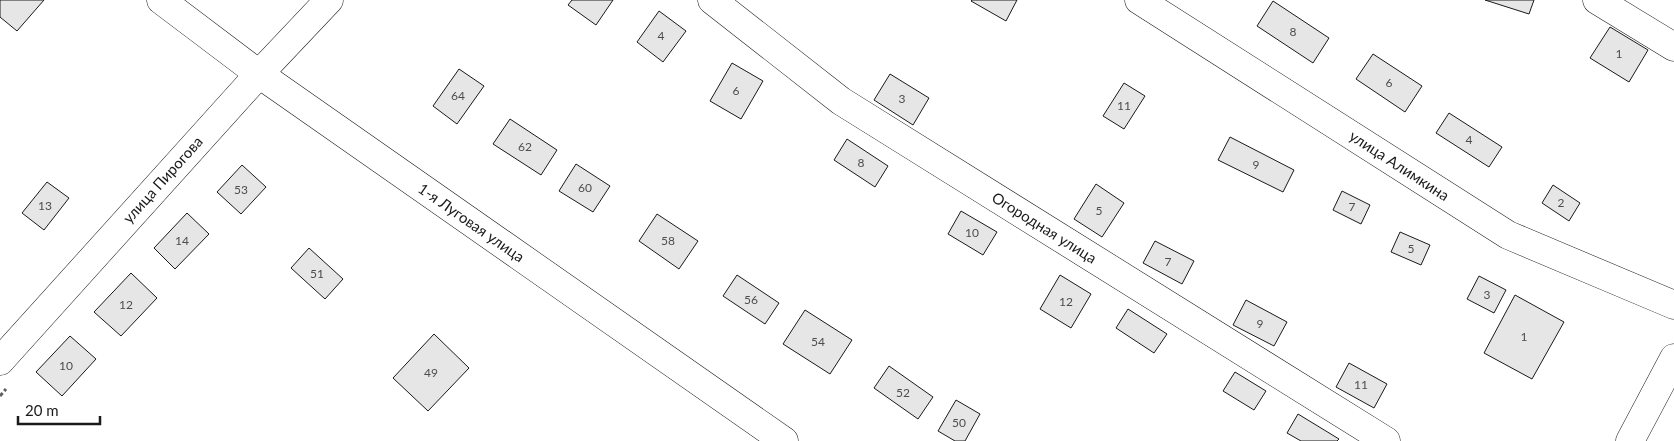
<svg xmlns="http://www.w3.org/2000/svg" width="1674" height="441" viewBox="0 0 1674 441" font-family="Lato,sans-serif">
  <style>
    .building { fill: #e6e6e6; stroke: #1a1a1a }
    .lines { fill: none; stroke-linecap: round; stroke-linejoin: round }
    .minor-casing { stroke: #1a1a1a; stroke-width: 29 }
    .path { stroke: #5f5f5f; stroke-width: 3; stroke-dasharray: 4 2.5; stroke-linecap: butt }
    .minor { stroke: #fff; stroke-width: 28 }
    .labels { text-anchor: middle; stroke-width: 4; stroke-linejoin: round; paint-order: stroke }
    .number-label { font-size: 12px; fill: #4d4d4d }
    .street-label { font-size: 15px; fill: #1a1a1a; stroke: #fff }
  </style>
  <rect width="100%" height="100%" fill="#fff"/>
  <g class="building">
    <path d="M0,0H44L17,31L0,17Z"/>
    <path d="M572,0H613L596,25L568,5Z"/>
    <path d="M972,0H1017L1006,21L971,1Z"/>
    <path d="M1485,0H1534L1529,14Z"/>
    <path d="M1273,1L1329,38L1313,63L1257,26Z"/>
    <path d="M659,11L686,31L663,62L637,42Z"/>
    <path d="M1610,27L1648,50L1629,82L1590,58Z"/>
    <path d="M1373,54L1422,86L1405,112L1356,79Z"/>
    <path d="M732,63L763,81L741,119L710,101Z"/>
    <path d="M459,69L484,86L457,124L433,106Z"/>
    <path d="M890,74L929,98L913,125L874,100Z"/>
    <path d="M1124,83L1145,96L1124,129L1103,116Z"/>
    <path d="M1449,113L1502,147L1489,167L1436,133Z"/>
    <path d="M510,119L557,150L541,175L493,144Z"/>
    <path d="M1230,137L1294,170L1283,192L1218,160Z"/>
    <path d="M847,139L888,166L875,187L834,160Z"/>
    <path d="M576,164L610,186L593,212L559,191Z"/>
    <path d="M242,165L266,187L241,214L217,192Z"/>
    <path d="M47,182L69,198L44,230L22,213Z"/>
    <path d="M1096,184L1124,203L1102,237L1074,219Z"/>
    <path d="M1553,185L1580,203L1569,221L1542,203Z"/>
    <path d="M1342,191L1370,205L1361,224L1333,210Z"/>
    <path d="M961,211L997,232L983,255L948,234Z"/>
    <path d="M187,213L209,234L175,269L154,248Z"/>
    <path d="M657,214L698,241L679,269L639,241Z"/>
    <path d="M1400,232L1430,245L1421,265L1391,252Z"/>
    <path d="M1155,241L1194,261L1182,284L1143,263Z"/>
    <path d="M309,248L343,279L325,299L291,268Z"/>
    <path d="M131,273L157,298L121,336L94,312Z"/>
    <path d="M737,275L779,303L765,324L723,296Z"/>
    <path d="M1060,275L1091,294L1071,328L1040,309Z"/>
    <path d="M1479,276L1506,290L1494,313L1467,299Z"/>
    <path d="M1515,295L1564,322L1532,379L1484,353Z"/>
    <path d="M1246,300L1287,322L1274,346L1233,325Z"/>
    <path d="M1128,309L1167,334L1154,353L1116,328Z"/>
    <path d="M805,310L852,340L830,374L783,344Z"/>
    <path d="M434,334L469,368L428,411L393,378Z"/>
    <path d="M70,336L96,359L62,396L36,372Z"/>
    <path d="M1349,363L1387,384L1374,408L1336,387Z"/>
    <path d="M889,366L933,397L918,419L874,388Z"/>
    <path d="M1235,372L1266,391L1254,410L1223,391Z"/>
    <path d="M956,400L980,414L965,441H955L938,431Z"/>
    <path d="M1298,414L1339,439L1337,441H1301L1287,433Z"/>
  </g>
  <g class="lines">
    <defs>
      <g id="minor">
        <path d="M161,0L259,74L784,441"/>
        <path d="M712,0L841,101L1386,441"/>
        <path d="M1139,0L1508,235L1674,305"/>
        <path d="M1597,0L1674,47"/>
        <path d="M0,361L259,74L329,0"/>
        <path d="M1630,441L1674,358"/>
      </g>
    </defs>
    <use href="#minor" class="minor-casing"/>
    <path class="path" d="M0,396L6,389"/>
    <use href="#minor" class="minor"/>
  </g>
  <g class="labels">
    <g class="number-label">
      <text x="1293" y="36">8</text>
      <text x="661" y="40">4</text>
      <text x="1619" y="58">1</text>
      <text x="1389" y="87">6</text>
      <text x="736" y="95">6</text>
      <text x="458" y="100">64</text>
      <text x="902" y="103">3</text>
      <text x="1124" y="110">11</text>
      <text x="1469" y="144">4</text>
      <text x="525" y="151">62</text>
      <text x="861" y="167">8</text>
      <text x="1256" y="169">9</text>
      <text x="585" y="192">60</text>
      <text x="241" y="194">53</text>
      <text x="1561" y="207">2</text>
      <text x="45" y="210">13</text>
      <text x="1352" y="211">7</text>
      <text x="1099" y="215">5</text>
      <text x="972" y="237">10</text>
      <text x="182" y="245">14</text>
      <text x="668" y="245">58</text>
      <text x="1411" y="253">5</text>
      <text x="1168" y="266">7</text>
      <text x="317" y="278">51</text>
      <text x="1487" y="299">3</text>
      <text x="751" y="304">56</text>
      <text x="1066" y="306">12</text>
      <text x="126" y="309">12</text>
      <text x="1260" y="328">9</text>
      <text x="1524" y="341">1</text>
      <text x="818" y="346">54</text>
      <text x="66" y="370">10</text>
      <text x="431" y="377">49</text>
      <text x="1361" y="389">11</text>
      <text x="903" y="397">52</text>
      <text x="959" y="427">50</text>
    </g>
    <g class="street-label">
      <text transform="translate(1399 166) rotate(33)" y="5">улица Алимкина</text>
      <text transform="translate(163 180) rotate(-48)" y="5">улица Пирогова</text>
      <text transform="translate(471 223) rotate(35)" y="5">1-я Луговая улица</text>
      <text transform="translate(1044 228) rotate(32)" y="5">Огородная улица</text>
    </g>
  </g>
  <path d="M18 416v8h82v-8" fill="none" stroke="#1a1a1a" stroke-width="2.5"/>
  <text x="25" y="416" font-size="15" fill="#1a1a1a" stroke="#ffffff" stroke-width="4" paint-order="stroke">20 m</text>
</svg>
